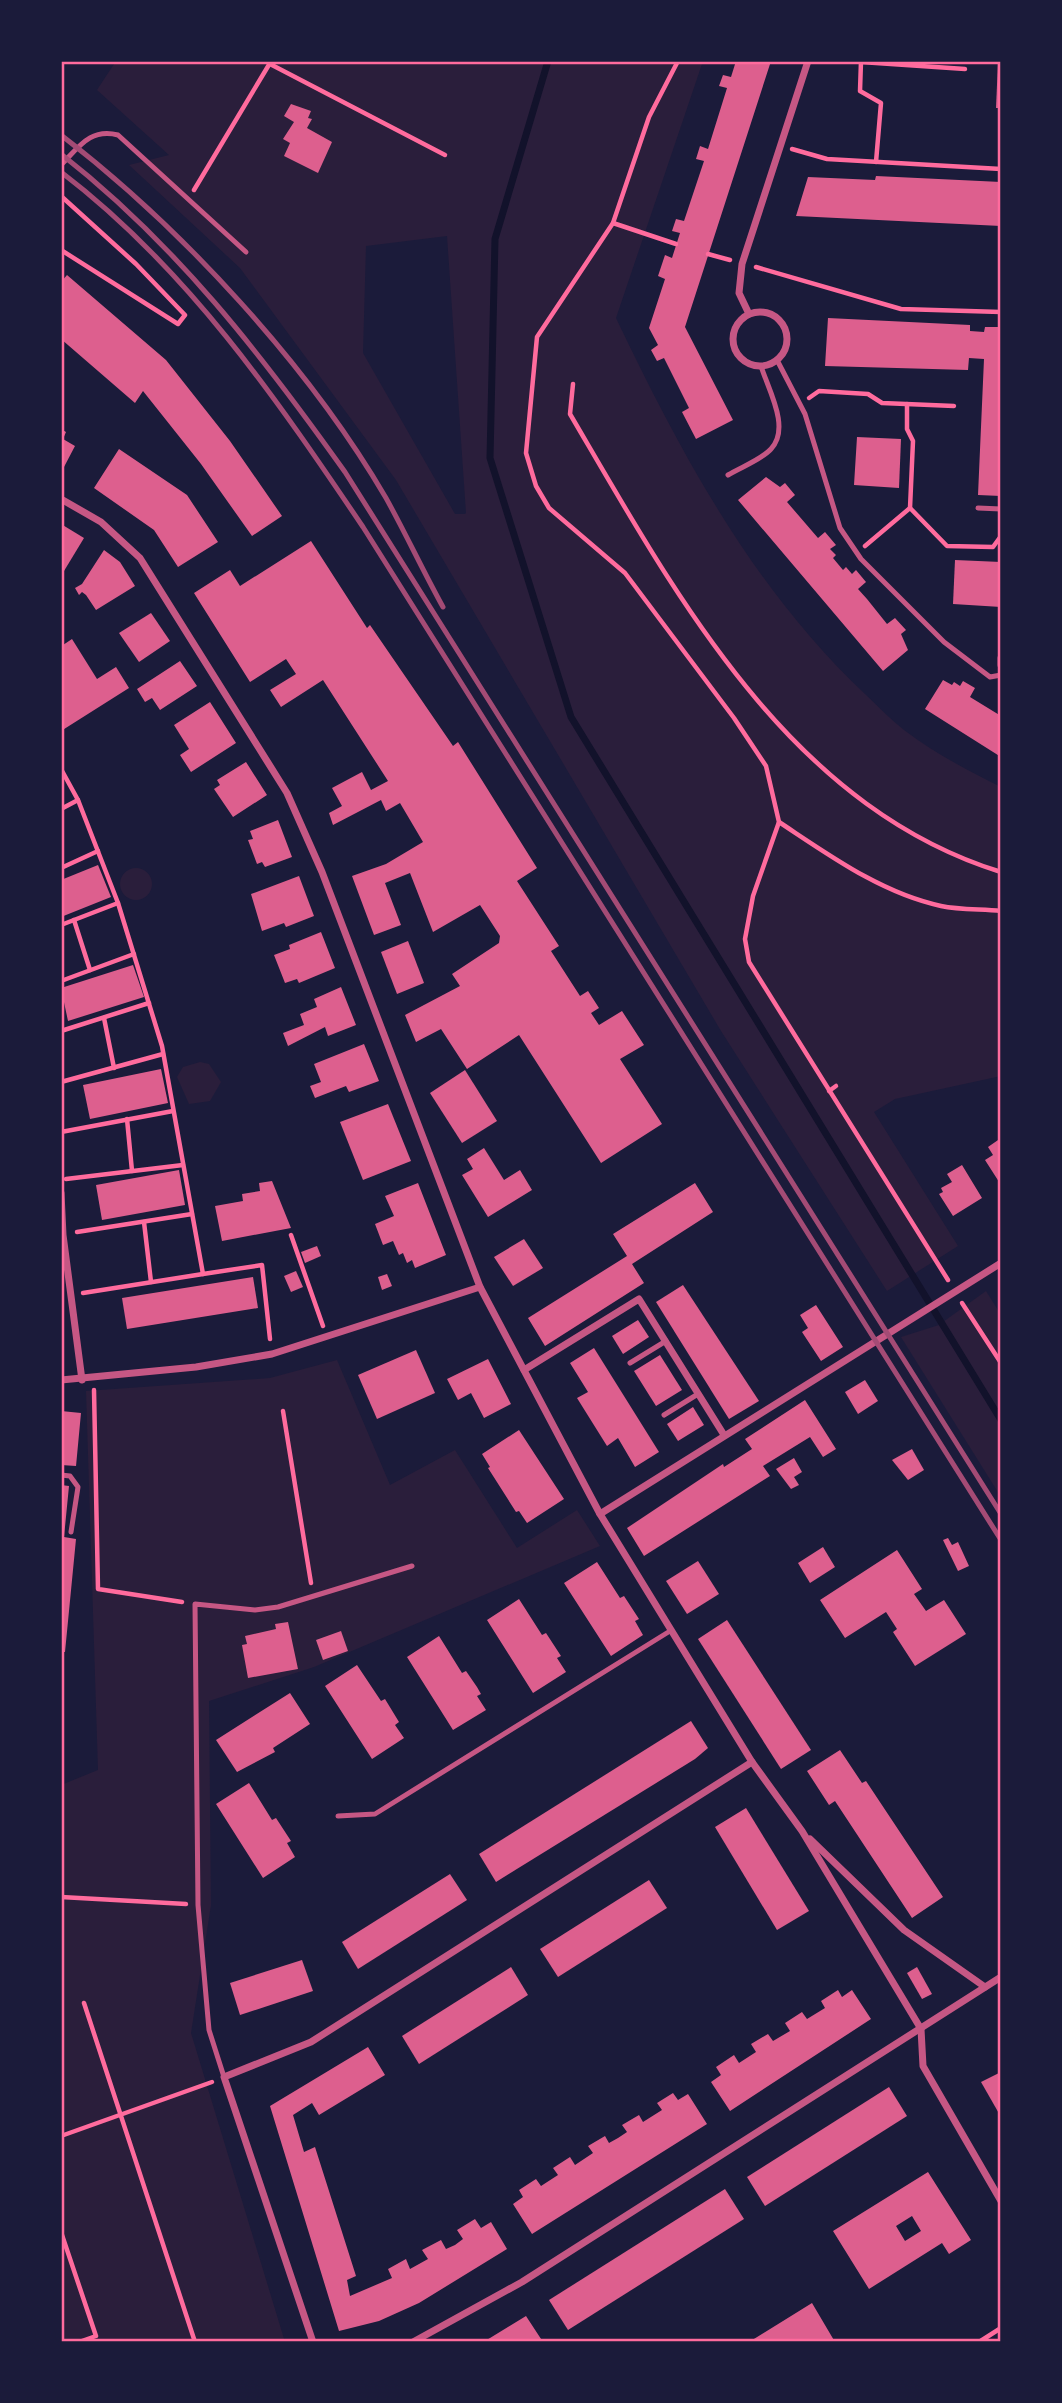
<svg xmlns="http://www.w3.org/2000/svg" width="1062" height="2403" viewBox="0 0 1062 2403" font-family="'Exo 2',sans-serif">
  <style>
    .green { fill: #2a1e3b; fill-rule: evenodd }
    .lines { fill: none; stroke-linecap: round; stroke-linejoin: round }
    .stream { stroke: #12122b; stroke-width: 7 }
    .building { fill: #dd5f8e; fill-rule: evenodd }
    .path { stroke: #ff6b9d; stroke-width: 4.5 }
    .service { stroke: #c65784; stroke-width: 5 }
    .minor { stroke: #c65784; stroke-width: 7 }
    .rail { stroke: #a44b75; stroke-width: 5 }
    .neatline { fill: none; stroke: #ff6b9d; stroke-width: 2.5 }
  </style>
  <rect width="100%" height="100%" fill="#1b1b3a"/>
  <g class="green">
    <path d="M116,61H703L616,318C681,454 754,590 865,694C878,706 890,719 904,730C934,753 967,770 1001,787V1076L895,1099L874,1112L958,1246L887,1291L721,1031L396,480L240,268L129,165L169,155L97,90ZM447,236L466,513L465,514H455L363,353L366,246Z"/>
    <circle cx="136" cy="884" r="16"/>
    <path d="M200,1062L209,1064L221,1082L210,1101L189,1104L177,1077L183,1067Z"/>
    <path d="M986,1291L1001,1315V1415L943,1322Z"/>
    <path d="M939,1325L1001,1424V1497L901,1337Z"/>
    <path d="M337,1360L390,1485L455,1450L517,1548L577,1510L600,1546L314,1667L209,1701L211,1905L191,2033L285,2342H61V1785L98,1770L86,1391L270,1378Z"/>
  </g>
  <g class="lines">
    <path class="stream" d="M548,61L495,239L490,458L571,717L1001,1420"/>
  </g>
  <g class="building">
    <path d="M736,61H771L685,327L733,420L696,439L682,412L689,408L664,358L657,361L651,350L658,345L649,328L665,279L658,276L665,255L672,258L680,233L672,231L676,219L684,221L704,161L696,159L700,146L708,149L727,88L719,86L723,75L731,77Z"/>
    <path d="M998,61H1001V108H996Z"/>
    <path d="M291,104L311,111L308,118L312,119L307,128L332,142L318,173L284,156L290,143L283,139L294,122L284,116Z"/>
    <path d="M876,176L1001,182V226L796,216L808,177L875,180Z"/>
    <path d="M67,275L166,360L230,441L282,516L252,536L201,464L143,391L135,403L61,339V282Z"/>
    <path d="M828,318L970,325V331L984,332L985,327H1001V496L978,495L984,359L969,358L968,370L825,366Z"/>
    <path d="M61,429L66,432L63,439L75,446L64,467Z"/>
    <path d="M857,437L901,439L899,488L854,485Z"/>
    <path d="M119,449L187,495L218,542L178,567L154,530L94,488Z"/>
    <path d="M766,477L780,487L785,483L795,495L787,502L818,538L825,532L836,545L830,549L836,555L833,558L843,570L846,567L852,574L856,570L866,582L858,589L867,599L887,624L895,618L906,630L901,634L908,650L883,671L738,500Z"/>
    <path d="M61,524L84,538L64,571L61,569Z"/>
    <path d="M311,541L367,628L370,625L453,746L458,742L537,868L517,881L559,946L551,951L580,996L588,991L599,1008L591,1013L599,1025L622,1011L644,1045L620,1059L662,1124L601,1163L519,1035L467,1069L441,1029L416,1042L405,1015L460,986L452,974L499,943L500,936L480,905L433,932L410,873L385,883L401,925L374,935L352,876L386,864L423,842L400,803L386,811L381,800L333,825L329,813L342,806L332,788L362,772L371,790L388,781L323,680L281,707L270,690L296,674L286,659L250,682L194,593L230,570L240,586Z"/>
    <path d="M104,550L120,562L135,586L96,610L86,595L82,592L79,595L75,588L82,584Z"/>
    <path d="M955,560L1001,562V607L953,604Z"/>
    <path d="M151,613L170,641L139,662L119,633Z"/>
    <path d="M72,639L97,679L116,667L129,688L61,731V642L63,645Z"/>
    <path d="M180,661L197,686L160,710L152,698L145,702L137,689Z"/>
    <path d="M943,680L952,685L954,682L960,686L963,681L975,688L970,697L1001,716V757L925,709Z"/>
    <path d="M210,702L236,743L191,772L180,755L189,749L174,725Z"/>
    <path d="M246,762L267,795L233,817L214,789L220,785L217,780Z"/>
    <path d="M278,820L292,857L265,867L262,862L257,864L248,840L253,839L250,831Z"/>
    <path d="M98,865L111,897L61,917V880Z"/>
    <path d="M299,876L314,916L286,927L284,923L262,931L251,894Z"/>
    <path d="M321,932L335,968L299,983L297,979L285,983L274,955L290,949L289,945Z"/>
    <path d="M408,941L424,983L397,994L381,952Z"/>
    <path d="M133,965L144,997L68,1021L61,988Z"/>
    <path d="M341,987L356,1025L328,1036L325,1027L288,1046L283,1033L304,1025L300,1014L317,1007L314,999Z"/>
    <path d="M364,1044L379,1081L349,1092L346,1086L315,1098L310,1086L321,1082L314,1064Z"/>
    <path d="M161,1069L168,1103L90,1119L83,1085Z"/>
    <path d="M465,1070L497,1121L462,1143L430,1093Z"/>
    <path d="M388,1104L411,1161L363,1180L340,1122Z"/>
    <path d="M1001,1138V1185L985,1160L993,1155L988,1147Z"/>
    <path d="M484,1148L504,1180L520,1170L532,1190L488,1217L462,1175L473,1169L467,1159Z"/>
    <path d="M962,1165L982,1198L953,1216L939,1194L943,1192L941,1188L952,1182L947,1174Z"/>
    <path d="M179,1170L185,1205L102,1220L96,1185Z"/>
    <path d="M272,1181L291,1228L222,1241L215,1206L243,1201L242,1194L260,1191L259,1183Z"/>
    <path d="M418,1183L446,1255L415,1268L412,1260L407,1263L403,1253L399,1255L393,1241L383,1245L375,1224L394,1216L385,1196Z"/>
    <path d="M695,1183L713,1212L632,1264L644,1283L545,1346L528,1318L627,1256L613,1234Z"/>
    <path d="M524,1239L543,1268L513,1286L494,1257Z"/>
    <path d="M317,1246L321,1256L305,1263L301,1252Z"/>
    <path d="M296,1271L303,1287L291,1292L284,1276Z"/>
    <path d="M387,1274L392,1286L382,1290L378,1277Z"/>
    <path d="M253,1277L258,1308L127,1329L122,1298Z"/>
    <path d="M683,1285L759,1401L729,1419L656,1302Z"/>
    <path d="M816,1305L843,1347L821,1361L802,1332L808,1328L800,1315Z"/>
    <path d="M638,1320L649,1337L623,1354L612,1336Z"/>
    <path d="M594,1348L659,1452L635,1467L618,1438L607,1446L577,1398L588,1392L570,1363Z"/>
    <path d="M416,1350L435,1393L377,1419L358,1375Z"/>
    <path d="M660,1355L682,1390L656,1406L634,1371Z"/>
    <path d="M488,1359L511,1404L484,1418L471,1393L458,1400L447,1379Z"/>
    <path d="M865,1380L878,1401L858,1414L845,1392Z"/>
    <path d="M805,1400L836,1449L823,1457L810,1437L763,1466L770,1476L644,1556L627,1528L723,1464L724,1467L752,1449L745,1439Z"/>
    <path d="M693,1407L704,1425L678,1441L667,1424Z"/>
    <path d="M61,1411L81,1413L76,1466L61,1465Z"/>
    <path d="M519,1430L564,1499L527,1523L519,1511L516,1512L488,1468L490,1467L482,1454Z"/>
    <path d="M912,1449L924,1470L908,1480L892,1460Z"/>
    <path d="M794,1458L802,1472L794,1477L799,1485L791,1489L776,1469Z"/>
    <path d="M61,1485L69,1486L64,1537L76,1539L65,1652H61Z"/>
    <path d="M948,1538L952,1545L958,1542L969,1566L958,1571L943,1540Z"/>
    <path d="M823,1547L835,1567L810,1583L798,1563Z"/>
    <path d="M897,1550L922,1589L914,1594L926,1611L944,1600L966,1634L915,1666L893,1632L897,1629L886,1612L845,1638L820,1600Z"/>
    <path d="M698,1561L719,1594L687,1614L666,1581Z"/>
    <path d="M597,1562L620,1598L624,1596L639,1619L635,1621L643,1635L611,1656L564,1583Z"/>
    <path d="M519,1599L542,1635L546,1633L561,1656L557,1658L566,1672L533,1693L487,1620Z"/>
    <path d="M727,1620L811,1750L781,1769L698,1639Z"/>
    <path d="M288,1622L298,1669L248,1678L242,1645L247,1644L245,1636L276,1629L275,1624Z"/>
    <path d="M341,1631L348,1651L323,1660L316,1640Z"/>
    <path d="M439,1636L462,1673L466,1671L477,1687L481,1694L477,1696L486,1710L453,1730L407,1657Z"/>
    <path d="M357,1665L381,1701L385,1699L399,1722L395,1725L404,1738L372,1759L325,1686Z"/>
    <path d="M290,1693L310,1724L273,1748L275,1752L237,1772L216,1740Z"/>
    <path d="M691,1721L708,1748L695,1759L496,1882L479,1854Z"/>
    <path d="M840,1750L862,1783L866,1781L943,1897L912,1918L835,1801L829,1805L807,1771Z"/>
    <path d="M249,1783L272,1820L276,1818L291,1841L287,1843L295,1857L263,1878L216,1804Z"/>
    <path d="M746,1808L809,1911L777,1930L715,1827Z"/>
    <path d="M450,1874L467,1900L358,1969L342,1942Z"/>
    <path d="M649,1880L667,1908L558,1977L540,1949Z"/>
    <path d="M302,1960L313,1991L240,2015L230,1983Z"/>
    <path d="M511,1967L528,1995L419,2064L402,2036Z"/>
    <path d="M917,1967L932,1994L922,1999L907,1973Z"/>
    <path d="M838,1990L842,1997L852,1990L871,2019L730,2111L711,2082L721,2075L716,2067L734,2055L739,2063L756,2052L751,2044L768,2034L773,2041L790,2031L785,2023L802,2012L807,2019L825,2008L821,2001Z"/>
    <path d="M368,2047L385,2075L319,2115L312,2103L293,2115L304,2152L315,2147L356,2276L347,2280L350,2296L392,2278L388,2269L406,2259L410,2269L428,2259L422,2250L441,2240L446,2249L455,2245L463,2239L457,2230L475,2219L481,2228L491,2222L507,2249L419,2303L379,2321L339,2331L270,2106Z"/>
    <path d="M1001,2072V2117L981,2082Z"/>
    <path d="M889,2087L907,2116L765,2206L747,2177Z"/>
    <path d="M673,2093L678,2100L688,2094L707,2124L532,2234L513,2204L523,2197L519,2190L536,2179L541,2186L558,2175L553,2168L570,2157L575,2165L593,2153L588,2146L605,2136L609,2143L618,2138L627,2132L622,2125L639,2115L643,2122L662,2110L657,2103Z"/>
    <path d="M928,2172L971,2240L949,2254L942,2243L869,2289L833,2231ZM912,2216L921,2231L905,2241L896,2226Z"/>
    <path d="M725,2189L744,2219L568,2330L549,2300Z"/>
    <path d="M812,2303L835,2342H749L783,2321Z"/>
    <path d="M526,2316L543,2342H483L490,2338Z"/>
  </g>
  <g class="lines">
    <g class="path">
      <path d="M678,61L649,117L613,223L537,337L526,453L536,486L549,508L625,573L734,718L766,766L779,822L753,896L745,939L749,962L948,1280"/>
      <path d="M861,61L860,91L881,103L876,162"/>
      <path d="M861,62L965,69"/>
      <path d="M270,64L445,155"/>
      <path d="M792,149L827,159L1001,169"/>
      <path d="M194,190L270,63"/>
      <path d="M61,196L136,264L185,315L178,324L61,250"/>
      <path d="M613,223L676,244"/>
      <path d="M708,254L730,260"/>
      <path d="M756,267L901,309L1001,312"/>
      <path d="M573,384L570,414C675,593 788,806 1001,872"/>
      <path d="M809,398L819,391L868,394L882,403L954,406"/>
      <path d="M907,404V429L913,441L910,508L947,546L993,547L1001,536"/>
      <path d="M865,546L910,508"/>
      <path d="M61,769L78,800L118,903L162,1046L203,1274L262,1265L270,1339"/>
      <path d="M61,809L78,800"/>
      <path d="M779,822C829,855 881,893 941,906C960,910 981,909 1001,911"/>
      <path d="M61,868L98,851"/>
      <path d="M74,920L90,970"/>
      <path d="M61,925L118,903"/>
      <path d="M61,981L134,954"/>
      <path d="M104,1018L114,1068"/>
      <path d="M61,1031L149,1003"/>
      <path d="M61,1082L163,1054"/>
      <path d="M829,1091L836,1086"/>
      <path d="M127,1119L132,1171"/>
      <path d="M61,1132L173,1111"/>
      <path d="M66,1179L183,1165"/>
      <path d="M144,1222L151,1282"/>
      <path d="M77,1232L192,1214"/>
      <path d="M291,1235L323,1326"/>
      <path d="M83,1293L203,1274"/>
      <path d="M962,1303L1001,1363"/>
      <path d="M94,1390L98,1589L182,1602"/>
      <path d="M283,1411L311,1583"/>
      <path d="M61,1897L186,1904"/>
      <path d="M84,2003L195,2342"/>
      <path d="M61,2136L212,2082"/>
      <path d="M61,2232L96,2336L79,2342"/>
      <path d="M979,2342L1001,2328"/>
    </g>
    <g class="service">
      <path d="M61,165C79,147 90,128 118,135L246,252"/>
      <path d="M777,360L805,414L840,528L861,559L944,642L990,677L1001,675"/>
      <path d="M728,475C741,467 761,460 771,449C791,428 768,389 761,366"/>
      <path d="M978,508L1001,509"/>
      <path d="M630,1363L666,1341"/>
      <path d="M664,1415L698,1394"/>
      <path d="M61,1475L70,1476L78,1487L71,1532"/>
      <path d="M338,1816L375,1814L670,1631"/>
      <path d="M224,2077L209,2030L198,1905L195,1604L255,1610L278,1607L412,1566"/>
    </g>
    <g class="minor">
      <circle cx="760" cy="339" r="27"/>
      <path d="M749,314L739,293L742,264L808,61"/>
      <path d="M61,499L101,522L140,558L287,793L322,872L480,1287L600,1514L752,1762L802,1831L921,2029L923,2066L1001,2201"/>
      <path d="M1001,658V665"/>
      <path d="M61,1193L63,1235L82,1380"/>
      <path d="M524,1370L639,1299L724,1435"/>
      <path d="M61,1380L196,1367L272,1354L480,1287"/>
      <path d="M600,1514L1001,1263"/>
      <path d="M810,1839L904,1930L985,1987"/>
      <path d="M313,2342L224,2077L311,2042L752,1762"/>
      <path d="M413,2342L522,2282L1001,1977"/>
    </g>
    <g class="rail">
      <path d="M61,135C182,228 309,366 386,498C406,534 423,571 443,607"/>
      <path d="M61,154C175,243 262,355 345,472L1001,1514"/>
      <path d="M61,172C187,268 276,398 363,527L1001,1540"/>
    </g>
  </g>
  <rect width="1062" height="2403" fill="none" stroke="#1b1b3a" stroke-width="126"/>
  <rect x="63" y="63" width="936" height="2277" class="neatline"/>
</svg>
